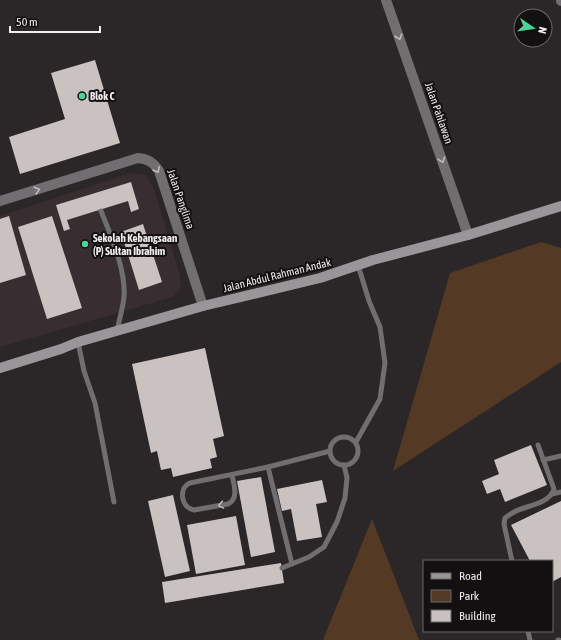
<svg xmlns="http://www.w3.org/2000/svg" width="561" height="640" viewBox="0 0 561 640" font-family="'Asap Condensed',sans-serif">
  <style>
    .built { fill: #382d31 }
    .green { fill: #543a24 }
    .building { fill: #c9c2c1 }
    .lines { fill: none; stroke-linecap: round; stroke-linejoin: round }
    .lane { stroke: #706e70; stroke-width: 5 }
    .street { stroke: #706e70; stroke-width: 10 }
    .secondary { stroke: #999699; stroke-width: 10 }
    .oneway { stroke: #bdbabc }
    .poi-dot { fill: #4dd39a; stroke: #121011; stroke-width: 1.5 }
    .labels { text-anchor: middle; stroke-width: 4; stroke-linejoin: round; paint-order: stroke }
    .poi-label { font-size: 11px; font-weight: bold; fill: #f1edee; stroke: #121011; text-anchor: start }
    .street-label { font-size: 11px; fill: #f1edee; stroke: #121011 }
  </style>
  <rect width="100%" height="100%" fill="#2b2628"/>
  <path class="built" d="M131,173L146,175L154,189L179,272L181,287L173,297L0,347V216Z"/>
  <g class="green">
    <path d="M541,242L561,248V362L393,471L450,273Z"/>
    <path d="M372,519L419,640H323Z"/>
  </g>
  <g class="building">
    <path d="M95,60L120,143L20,174L9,137L65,119L51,73Z"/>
    <path d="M131,182L139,209L131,212L128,201L67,220L70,229L64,231L56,205Z"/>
    <path d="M9,216L26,275L0,283V219Z"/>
    <path d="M52,216L82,308L47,319L18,227Z"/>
    <path d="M143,224L162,282L139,290L121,232Z"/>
    <path d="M205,348L224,436L213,439L217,457L210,459L212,468L173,477L171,468L161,470L157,451L151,453L132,364Z"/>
    <path d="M531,445L547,485L505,502L500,489L487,494L482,481L499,474L494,460Z"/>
    <path d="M261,477L275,552L251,557L237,481Z"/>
    <path d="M322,480L327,502L316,504L322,537L297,541L291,509L282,511L277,489Z"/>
    <path d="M173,495L190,571L165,577L148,501Z"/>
    <path d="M561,501V577L552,582V561H530L511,525Z"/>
    <path d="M236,516L245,565L196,574L187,525Z"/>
    <path d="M281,563L284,583L165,603L162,582Z"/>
  </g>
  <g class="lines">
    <g class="lane">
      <path d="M101,211C111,236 126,270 124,297C123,308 119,320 117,331"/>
      <path d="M78,342L84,371L95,403L114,502"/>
      <circle cx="344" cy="451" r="14"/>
      <path d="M356,442L380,399L385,363L380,327L369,301L358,265"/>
      <path d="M543,460L561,456"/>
      <path d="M268,467L292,564"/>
      <path d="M232,475C234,485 239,499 228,504L194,510C181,508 178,488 190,483L268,467L330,451"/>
      <path d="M552,494L561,492"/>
      <path d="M512,561L504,524L505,518C509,515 512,513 516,511C529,505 549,504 554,489L538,445"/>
      <path d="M282,568L309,557L324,547L337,522L345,498L347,478L344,465"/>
      <path d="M528,631L530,640"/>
      <path d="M558,640H559"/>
    </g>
    <g class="street">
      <path d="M386,0L468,235"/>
      <path d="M561,0V1"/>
      <path d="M0,201L138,158C148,159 153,162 159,171L203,306"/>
    </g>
    <path class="secondary" d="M0,368L61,349L78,342L203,306L320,278L373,260L468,235L561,206"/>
  </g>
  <defs><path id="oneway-chevron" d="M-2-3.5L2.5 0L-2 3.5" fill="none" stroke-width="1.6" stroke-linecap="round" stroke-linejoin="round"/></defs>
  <g class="oneway">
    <use href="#oneway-chevron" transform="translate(399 37) rotate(71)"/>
    <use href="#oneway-chevron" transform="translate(442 160) rotate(71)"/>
    <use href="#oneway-chevron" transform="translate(157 170) rotate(60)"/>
    <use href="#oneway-chevron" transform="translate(37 190) rotate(-17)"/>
    <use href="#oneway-chevron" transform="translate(221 505) rotate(170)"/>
  </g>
  <g class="poi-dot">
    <circle cx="82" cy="96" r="4"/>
    <circle cx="85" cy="244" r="4"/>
  </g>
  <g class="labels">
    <g class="poi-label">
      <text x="90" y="100">Blok C</text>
      <text x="93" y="242">Sekolah Kebangsaan<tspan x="93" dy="13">(P) Sultan Ibrahim</tspan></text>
    </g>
    <g class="street-label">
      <text transform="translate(439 113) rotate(71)" y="4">Jalan Pahlawan</text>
      <text transform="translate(181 199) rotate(71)" y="4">Jalan Panglima</text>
      <text transform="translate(277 275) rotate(-14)" y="4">Jalan Abdul Rahman Andak</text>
    </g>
  </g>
  <rect x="423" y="560" width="130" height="72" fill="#121011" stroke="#6b6869"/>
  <rect x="431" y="573" width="20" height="6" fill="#999699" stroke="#6b6869"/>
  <text x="459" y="580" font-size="12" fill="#f1edee">Road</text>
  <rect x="431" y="590" width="20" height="12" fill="#543a24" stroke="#6b6869"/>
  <text x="459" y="600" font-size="12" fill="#f1edee">Park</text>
  <rect x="431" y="610" width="20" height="12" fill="#c9c2c1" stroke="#6b6869"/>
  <text x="459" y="620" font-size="12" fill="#f1edee">Building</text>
  <g transform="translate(533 28) rotate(103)"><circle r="19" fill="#121011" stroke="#6b6869"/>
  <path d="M0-3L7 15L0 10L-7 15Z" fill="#4dd39a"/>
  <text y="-6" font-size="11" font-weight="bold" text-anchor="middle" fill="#f1edee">N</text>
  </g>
  <path d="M10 26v6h90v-6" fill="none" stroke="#f1edee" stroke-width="2"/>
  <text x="16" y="26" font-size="12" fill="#f1edee" stroke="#121011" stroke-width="3" paint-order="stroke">50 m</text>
</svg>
